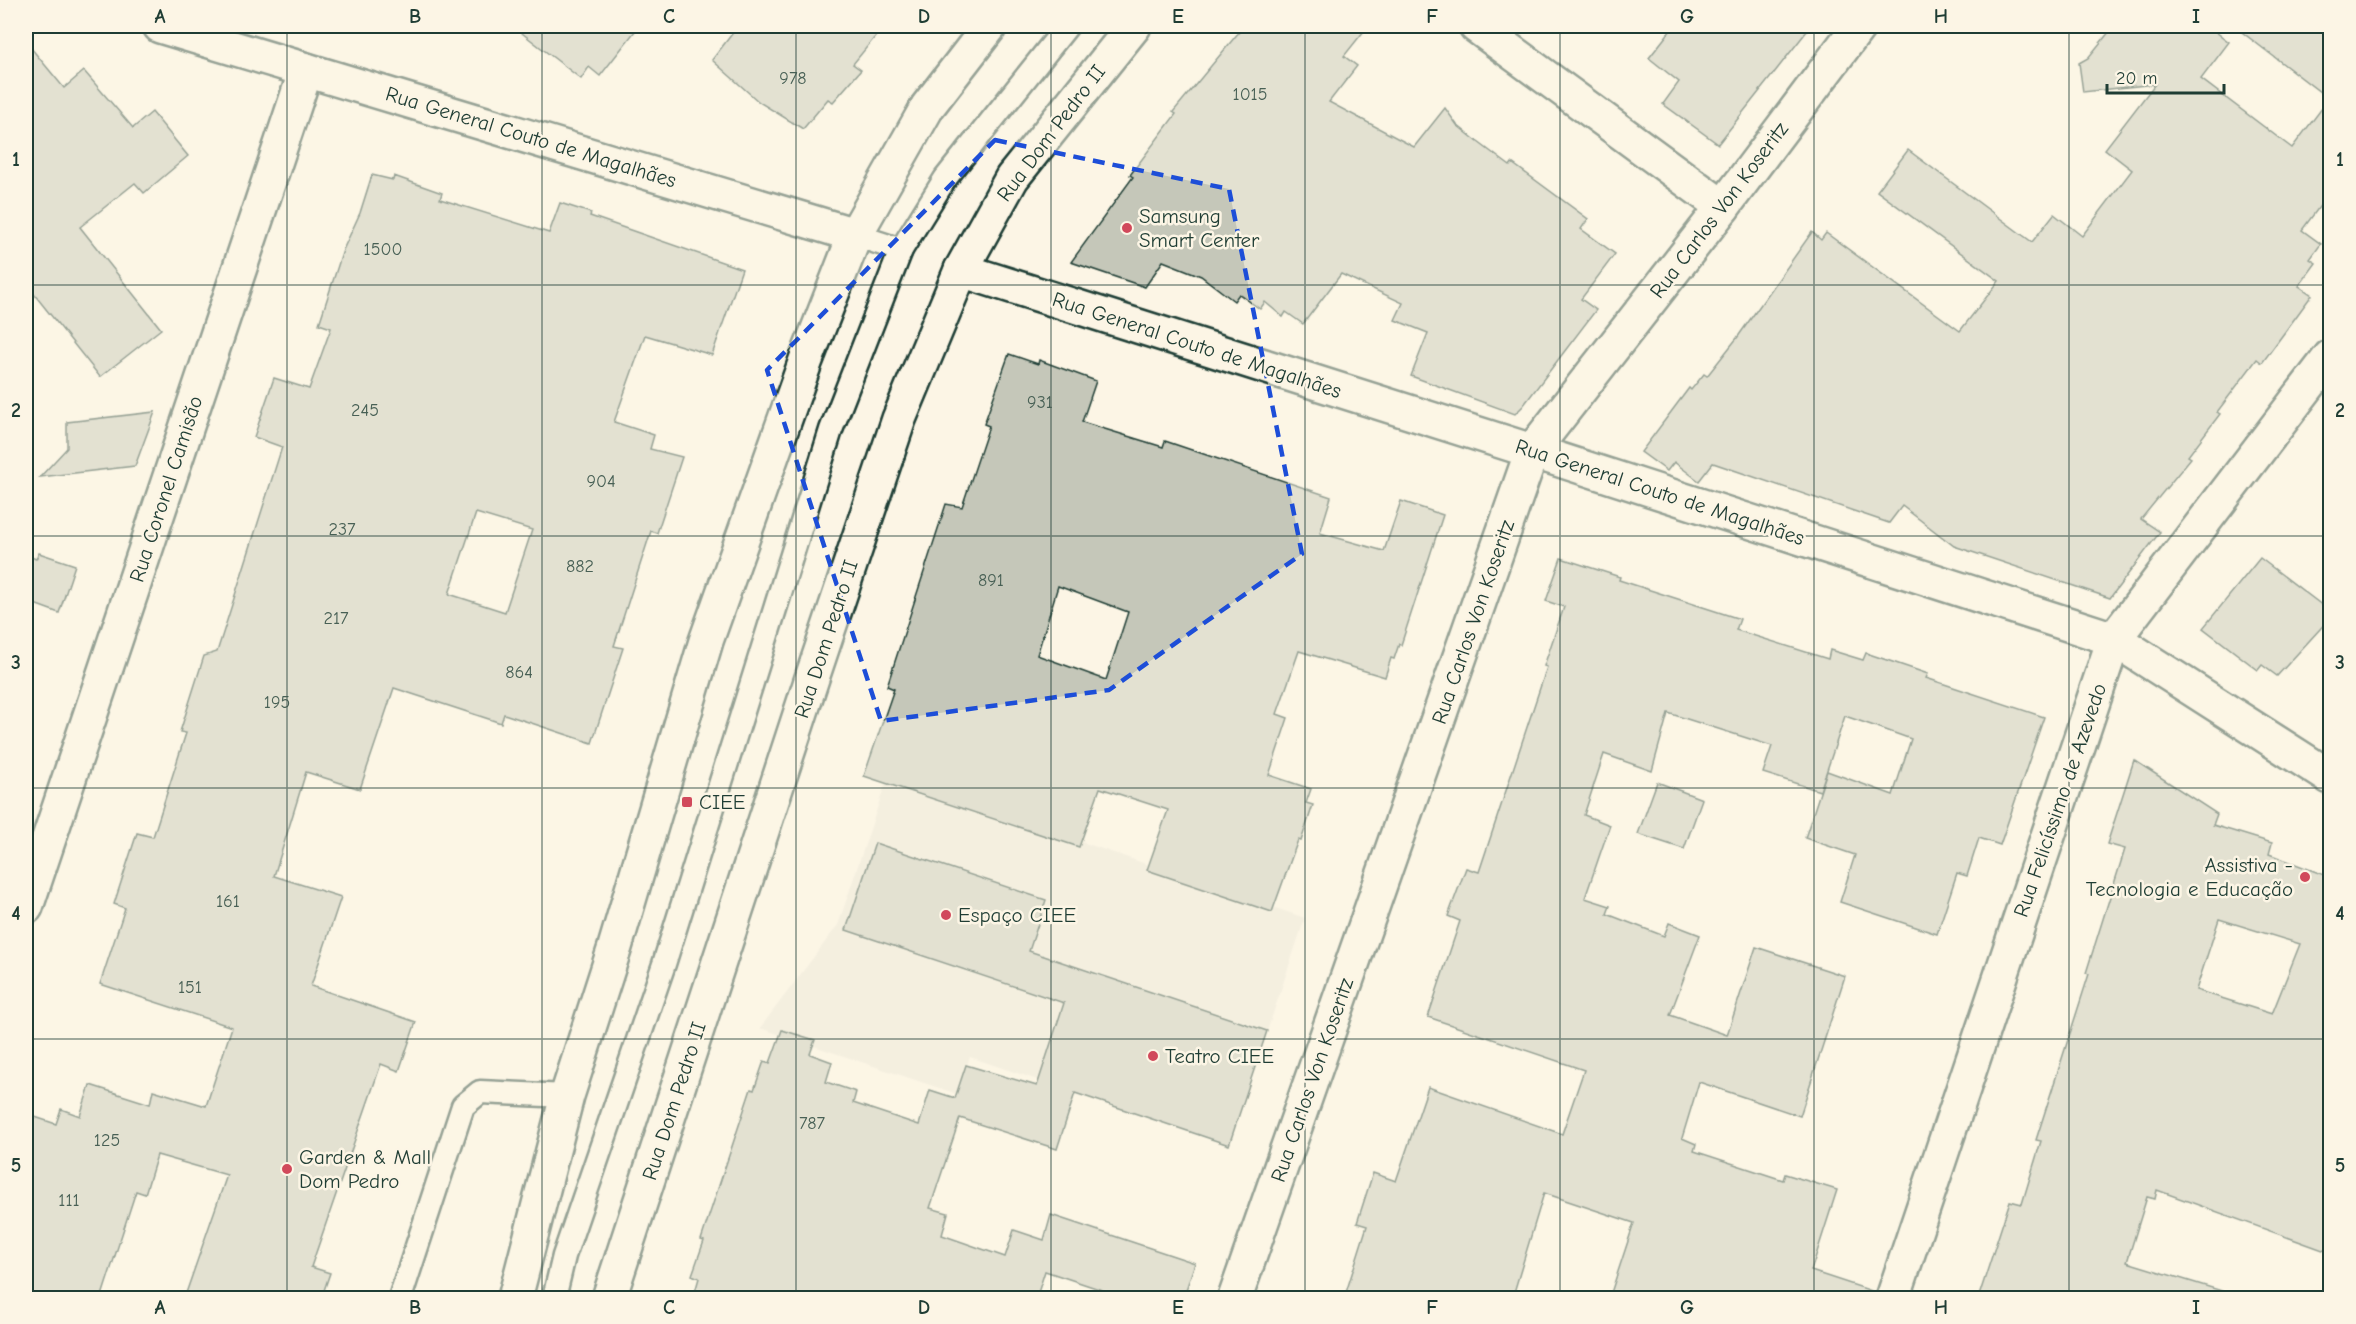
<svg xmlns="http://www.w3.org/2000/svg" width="2356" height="1324" viewBox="0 0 2356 1324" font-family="'Comic Neue',sans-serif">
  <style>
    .built { fill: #ece7d8 }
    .building { fill: #c5c7b9; stroke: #1f3d34; stroke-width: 1.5; fill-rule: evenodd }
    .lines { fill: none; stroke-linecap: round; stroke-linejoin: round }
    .service-casing { stroke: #1f3d34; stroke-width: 27 }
    .minor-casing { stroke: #1f3d34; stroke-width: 38 }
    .tertiary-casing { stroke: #1f3d34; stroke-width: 38 }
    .primary-casing { stroke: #1f3d34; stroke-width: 38 }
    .service { stroke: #fcf5e5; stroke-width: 22 }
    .minor { stroke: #fcf5e5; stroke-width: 33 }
    .tertiary { stroke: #fcf5e5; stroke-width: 33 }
    .primary { stroke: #fcf5e5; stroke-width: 33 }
    .marked { fill: none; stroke: #1d4ed8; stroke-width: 4.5; stroke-dasharray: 12 8; stroke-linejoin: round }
    .grid { fill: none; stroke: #1f3d34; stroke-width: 1.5; stroke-opacity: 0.55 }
    .poi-dot { fill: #d1495b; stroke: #fcf5e5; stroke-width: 2 }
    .labels { text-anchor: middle; stroke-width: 5; stroke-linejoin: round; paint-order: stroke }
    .number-label { font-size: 18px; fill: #486055 }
    .street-label { font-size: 21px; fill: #1f3d34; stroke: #fcf5e5 }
    .poi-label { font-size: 21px; fill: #1f3d34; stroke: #fcf5e5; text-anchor: start }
    .neatline { fill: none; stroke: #1f3d34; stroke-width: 2 }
    .grid-label { font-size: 20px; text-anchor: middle; font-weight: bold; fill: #1f3d34 }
  </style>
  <rect width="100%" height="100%" fill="#fcf5e5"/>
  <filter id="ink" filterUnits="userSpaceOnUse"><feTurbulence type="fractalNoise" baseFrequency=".0167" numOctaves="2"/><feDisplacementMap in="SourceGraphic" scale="12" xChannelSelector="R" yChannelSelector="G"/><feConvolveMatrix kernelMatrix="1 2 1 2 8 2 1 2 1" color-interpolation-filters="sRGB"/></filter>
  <g filter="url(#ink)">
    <path class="built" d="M888,776L1305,918L1229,1145L970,1057L957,1094L760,1028L838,925Z"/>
    <g class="building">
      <path d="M513,26H639L600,76L589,67L581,79Z"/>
      <path d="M738,26H884L853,64L861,70L833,102L828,99L803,129L759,102L712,60Z"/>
      <path d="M1244,26H1368L1344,56L1357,66L1329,102L1414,147L1445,108L1457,125L1478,142L1510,166L1512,163L1588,219L1581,229L1615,254L1581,299L1596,310L1523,406L1515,414L1411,376L1428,333L1395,320L1403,303L1341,274L1303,324L1286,312L1283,317L1265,302L1260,309L1239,294L1234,301L1201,276L1163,261L1145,287L1071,262L1133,177L1130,175L1176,114L1173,112Z"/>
      <path d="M1674,26H1811L1718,144L1663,104L1679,82L1649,58Z"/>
      <path d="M2114,26H2208L2229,42L2201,79L2292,148L2329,99L2234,26H2331V191L2302,230L2321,244L2310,259L2316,263L2299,286L2312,295L2262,363L2257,359L2217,412L2220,414L2188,456L2191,458L2141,519L2160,532L2110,598L1954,546L1902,506L1889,523L1713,463L1699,481L1674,462L1667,471L1641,452L1689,388L1691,390L1704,374L1707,376L1737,338L1812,232L1821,240L1826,233L1960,331L1999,281L1877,191L1908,150L2032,242L2054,214L2082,236L2132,170L2105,149L2155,84L2083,92L2079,63L2088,58Z"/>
      <path d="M26,42L64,88L84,71L133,128L152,112L188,156L144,193L135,183L80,227L161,329L100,377L26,284Z"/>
      <path d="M372,175L393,180L394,176L442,193L440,199L549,233L560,203L591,213L590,216L742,269L712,355L645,335L614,422L654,435L650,449L682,457L657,533L651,531L614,646L623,648L592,743L504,714L501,723L394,688L360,789L306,772L274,876L341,897L311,986L416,1022L399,1071L381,1064L311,1267L330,1273L321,1299H184L227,1175L157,1155L145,1194L136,1191L101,1299H26V1114L56,1124L61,1109L80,1116L90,1085L150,1104L153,1090L206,1106L232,1027L100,984L125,908L114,904L137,833L153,837L186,733L180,732L204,656L217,652L282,447L254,437L274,378L309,389L331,328L319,324L343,250L360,213ZM476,513L532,530L505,612L449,594Z"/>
      <path d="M1009,354L1038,364L1039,360L1096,381L1082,422L1163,447L1165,441L1331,497L1320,533L1384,551L1401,501L1443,515L1401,645L1399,644L1394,659L1391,658L1385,677L1299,651L1277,714L1288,718L1269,775L1311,789L1306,803L1313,805L1301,841L1298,840L1272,912L1147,870L1168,810L1100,788L1079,847L864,776L894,689L887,686L946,504L962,507L989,426L984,424ZM1058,586L1128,612L1106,680L1037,655Z"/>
      <path d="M155,412L135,466L40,477L67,448V422Z"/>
      <path d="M39,553L75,565L59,613L26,601V555L36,559Z"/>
      <path d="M1561,558L1620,577L1619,580L1740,619L1736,630L1828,659L1830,650L1863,660L1866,653L1928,674L1926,678L2044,717L2000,845L1979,838L1967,876L1957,873L1937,934L1840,902L1855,855L1805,838L1827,771L1893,795L1911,739L1880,728L1845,716L1820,791L1763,773L1772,746L1668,713L1652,771L1604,754L1584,815L1610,825L1585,898L1610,906L1607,914L1664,936L1669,923L1700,935L1670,1015L1727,1035L1756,947L1845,976L1800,1116L1699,1082L1682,1138L1696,1144L1694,1151L1783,1180L1785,1174L1837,1190L1811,1271L1875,1292V1299H1609L1634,1223L1544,1193L1512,1299H1344L1367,1226L1357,1223L1373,1173L1396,1181L1428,1087L1562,1134L1584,1070L1428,1017L1460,921L1448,916L1466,868L1479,872L1547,667L1544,666L1564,607L1546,601Z"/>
      <path d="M2260,558L2331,612V617L2277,676L2262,665L2258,670L2203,628Z"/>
      <path d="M2134,760L2217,814L2213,825L2272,843L2269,854L2327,876L2331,871V1253L2157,1190L2155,1199L2147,1197L2127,1262L2222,1291L2221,1299H1978L2010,1201L2022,1204L2041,1141L2036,1140L2089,974L2086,973L2125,849L2107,844ZM2219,919L2300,944L2272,1014L2196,990Z"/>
      <path d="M1657,782L1702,799L1684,849L1638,834Z"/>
      <path d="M875,843L1046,900L1029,951L1267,1031L1229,1145L1075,1093L1057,1149L960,1118L930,1208L948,1213L942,1235L1005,1257L1014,1230L1044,1240L1051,1215L1195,1263L1183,1299H1129L1045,1271L1036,1299H693L699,1278L692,1275L704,1241L701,1240L751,1089L754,1090L764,1061L770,1063L782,1030L815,1040L810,1054L832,1062L826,1082L856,1092L853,1103L919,1125L930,1090L955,1098L966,1065L1037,1086L1064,1003L846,930Z"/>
    </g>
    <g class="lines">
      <defs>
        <g id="service">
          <path d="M855,235L901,250"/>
          <path d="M400,1298L463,1106L480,1092L567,1096"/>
          <path d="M554,1298L564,1256L664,964L831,430L901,250L945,179L1067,26"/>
        </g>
        <g id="minor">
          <path d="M1476,26L1723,207"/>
          <path d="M26,907L306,70"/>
          <path d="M1235,1298L1532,451L1723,207L1859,26"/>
          <path d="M1893,1298L2114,639L2330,777"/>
        </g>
        <g id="tertiary">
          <path d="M160,26L855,235"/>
          <path d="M961,270L1532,451L2114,639L2330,357"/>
        </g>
        <g id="primary">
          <path d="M515,1298L567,1096L615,947L706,641L806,360L855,235L928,106L990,26"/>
          <path d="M609,1298L814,672L899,419L961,270L1012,178L1134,26"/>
        </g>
      </defs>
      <use href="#service" class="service-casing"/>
      <use href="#minor" class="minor-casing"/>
      <use href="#tertiary" class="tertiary-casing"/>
      <use href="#primary" class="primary-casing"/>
      <use href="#service" class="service"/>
      <use href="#minor" class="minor"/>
      <use href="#tertiary" class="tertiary"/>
      <use href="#primary" class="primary"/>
    </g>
  </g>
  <path d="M0 0H2356V1324H0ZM995,140L1229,189L1302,554L1109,690L881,721L767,370Z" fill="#fcf5e5" fill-opacity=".55" fill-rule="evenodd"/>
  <path class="marked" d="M995,140L1229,189L1302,554L1109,690L881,721L767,370Z"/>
  <path class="grid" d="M287,26V1298M542,26V1298M796,26V1298M1051,26V1298M1305,26V1298M1560,26V1298M1814,26V1298M2069,26V1298M26,285H2330M26,536H2330M26,788H2330M26,1039H2330"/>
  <g class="poi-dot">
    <circle cx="1127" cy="228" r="6"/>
    <rect x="681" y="796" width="12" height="12" rx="3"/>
    <circle cx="2305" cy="877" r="6"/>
    <circle cx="946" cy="915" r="6"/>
    <circle cx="1153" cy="1056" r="6"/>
    <circle cx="287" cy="1169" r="6"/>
  </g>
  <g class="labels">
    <g class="number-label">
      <text x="793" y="84">978</text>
      <text x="1250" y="100">1015</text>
      <text x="383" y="255">1500</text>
      <text x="1040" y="408">931</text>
      <text x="365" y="416">245</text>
      <text x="601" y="487">904</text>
      <text x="342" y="535">237</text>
      <text x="580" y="572">882</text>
      <text x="991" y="586">891</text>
      <text x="336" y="624">217</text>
      <text x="519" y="678">864</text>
      <text x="277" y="708">195</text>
      <text x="228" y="907">161</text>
      <text x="190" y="993">151</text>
      <text x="812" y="1129">787</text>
      <text x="107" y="1146">125</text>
      <text x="69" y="1206">111</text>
    </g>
    <g class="street-label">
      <text transform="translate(1051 133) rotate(-53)" y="7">Rua Dom Pedro II</text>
      <text transform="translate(531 137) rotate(17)" y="7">Rua General Couto de Magalhães</text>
      <text transform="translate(1719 210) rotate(-53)" y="7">Rua Carlos Von Koseritz</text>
      <text transform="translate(1197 345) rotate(18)" y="7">Rua General Couto de Magalhães</text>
      <text transform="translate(166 489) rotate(-72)" y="7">Rua Coronel Camisão</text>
      <text transform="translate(1660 492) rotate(18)" y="7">Rua General Couto de Magalhães</text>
      <text transform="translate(1473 622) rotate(-71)" y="7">Rua Carlos Von Koseritz</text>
      <text transform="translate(826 639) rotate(-72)" y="7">Rua Dom Pedro II</text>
      <text transform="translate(2060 800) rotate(-71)" y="7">Rua Felicíssimo de Azevedo</text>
      <text transform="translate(1312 1080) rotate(-71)" y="7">Rua Carlos Von Koseritz</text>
      <text transform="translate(674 1101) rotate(-72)" y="7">Rua Dom Pedro II</text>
    </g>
    <g class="poi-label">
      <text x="1139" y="223">Samsung<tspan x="1139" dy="24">Smart Center</tspan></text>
      <text x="699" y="809">CIEE</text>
      <text x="2293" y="872" text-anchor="end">Assistiva -<tspan x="2293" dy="24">Tecnologia e Educação</tspan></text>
      <text x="958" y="922">Espaço CIEE</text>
      <text x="1165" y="1063">Teatro CIEE</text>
      <text x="299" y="1164">Garden &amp; Mall<tspan x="299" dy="24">Dom Pedro</tspan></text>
    </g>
  </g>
  <rect width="2356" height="1324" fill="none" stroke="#fcf5e5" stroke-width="66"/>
  <path d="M2107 84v9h117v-9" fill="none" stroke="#1f3d34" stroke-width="3"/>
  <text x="2116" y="84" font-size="18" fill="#1f3d34" stroke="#fcf5e5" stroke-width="4.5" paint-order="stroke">20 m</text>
  <rect x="33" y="33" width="2290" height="1258" class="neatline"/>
  <g class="grid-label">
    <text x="160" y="23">A</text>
    <text x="415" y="23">B</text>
    <text x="669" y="23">C</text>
    <text x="924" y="23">D</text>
    <text x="1178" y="23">E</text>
    <text x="1432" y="23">F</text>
    <text x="1687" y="23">G</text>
    <text x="1941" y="23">H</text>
    <text x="2196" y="23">I</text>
    <text x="16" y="166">1</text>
    <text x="2340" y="166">1</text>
    <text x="16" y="417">2</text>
    <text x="2340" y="417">2</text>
    <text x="16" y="669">3</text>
    <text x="2340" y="669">3</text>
    <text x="16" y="920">4</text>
    <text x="2340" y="920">4</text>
    <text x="16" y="1172">5</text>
    <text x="2340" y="1172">5</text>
    <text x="160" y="1314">A</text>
    <text x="415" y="1314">B</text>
    <text x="669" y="1314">C</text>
    <text x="924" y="1314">D</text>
    <text x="1178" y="1314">E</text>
    <text x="1432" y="1314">F</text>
    <text x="1687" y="1314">G</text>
    <text x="1941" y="1314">H</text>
    <text x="2196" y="1314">I</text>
  </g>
</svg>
